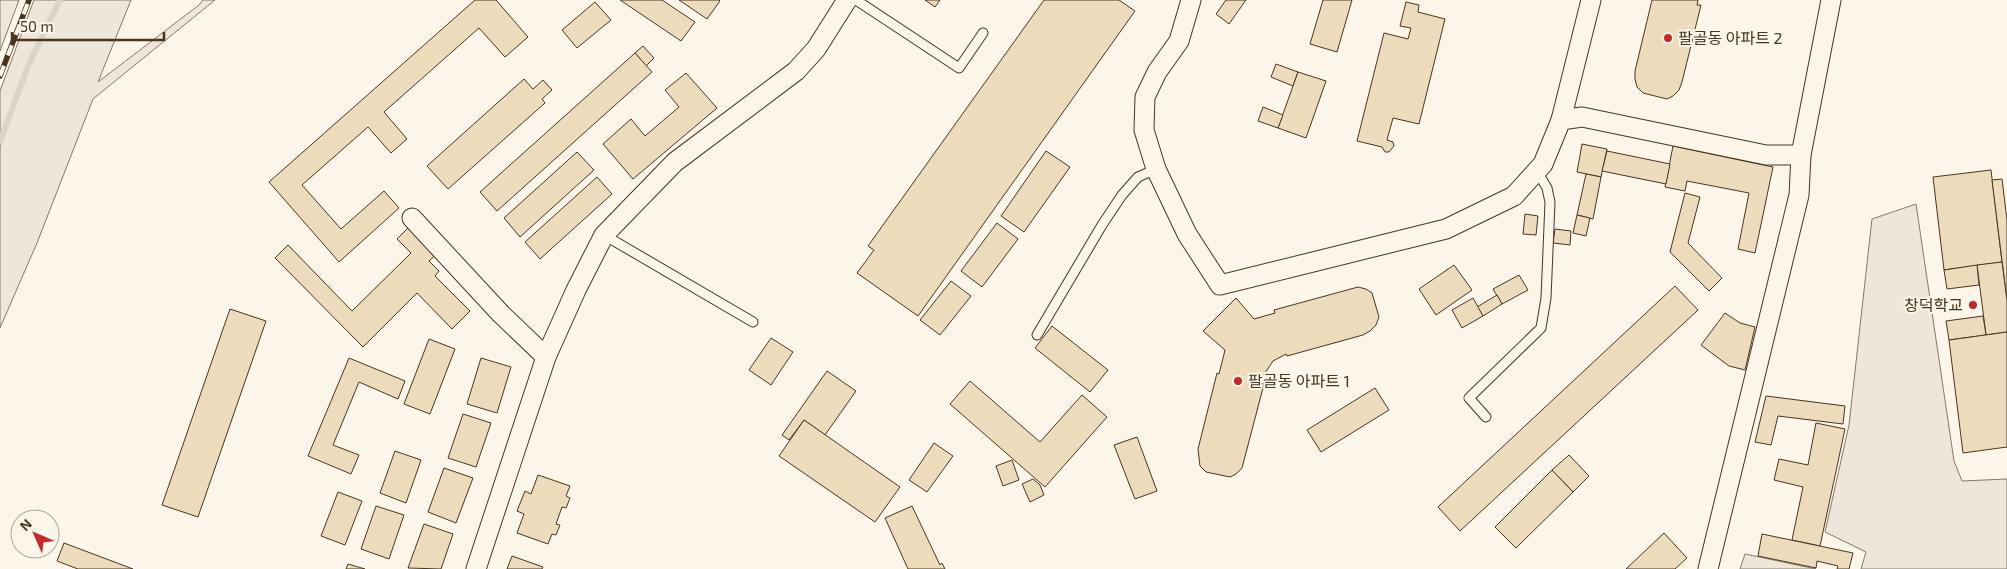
<svg xmlns="http://www.w3.org/2000/svg" width="2007" height="569" viewBox="0 0 2007 569" font-family="'Exo 2','Noto Sans KR',sans-serif">
  <style>
    .green { fill: #ede6d9; stroke: #887966 }
    .lines { fill: none; stroke-linecap: round; stroke-linejoin: round }
    .stream { stroke: #dcd4c6; stroke-width: 6 }
    .building { fill: #ecdcbc; stroke: #4a3520 }
    .service-casing { stroke: #4a3520; stroke-width: 11 }
    .minor-casing { stroke: #4a3520; stroke-width: 21 }
    .service { stroke: #fbf6e9; stroke-width: 9 }
    .minor { stroke: #fbf6e9; stroke-width: 19 }
    .rail-casing { stroke: #4a3520; stroke-width: 5.5 }
    .rail { stroke: #fbf6e9; stroke-width: 4; stroke-dasharray: 11; stroke-linecap: butt }
    .poi-dot { fill: #c62828; stroke: #fbf6e9; stroke-width: 2 }
    .labels { text-anchor: middle; stroke-width: 4; stroke-linejoin: round; paint-order: stroke }
    .poi-label { font-size: 16px; fill: #4a3520; stroke: #fbf6e9; text-anchor: start }
  </style>
  <rect width="100%" height="100%" fill="#fbf6e9"/>
  <g class="green">
    <path d="M0,0H19L0,51Z"/>
    <path d="M34,0H58L27,65L0,138V91Z"/>
    <path d="M63,0H131L98,82L199,5L203,0H215L93,99L37,243L0,328V147L29,66L51,19Z"/>
    <path d="M1916,204L1954,461L1962,481L2007,479V569H1861L1866,552L1825,532L1849,425L1872,219Z"/>
    <path d="M1745,554L1816,569H1740Z"/>
  </g>
  <g class="lines">
    <path class="stream" d="M0,142L28,66L60,0"/>
  </g>
  <g class="building">
    <path d="M475,0H496L528,37L505,57L479,28L384,112L407,139L391,153L368,127L302,185L341,229L384,191L399,208L339,262L269,182Z"/>
    <path d="M620,0H662L695,22L681,41Z"/>
    <path d="M679,0H719L720,1L707,19Z"/>
    <path d="M925,0H940L935,7Z"/>
    <path d="M1044,0H1119L1135,11L918,316L857,273L874,250L868,246Z"/>
    <path d="M1226,0H1246L1229,24L1216,14Z"/>
    <path d="M1323,0H1352L1337,52L1310,44Z"/>
    <path d="M1652,0H1698L1697,5H1701L1682,82L1679,90L1673,96L1667,99L1643,93L1637,87L1635,79V71Z"/>
    <path d="M595,2L611,20L577,48L562,30Z"/>
    <path d="M1406,2L1419,5L1418,12L1445,19L1419,124L1393,118L1387,140L1393,142L1394,146L1389,152H1385L1382,147L1357,141L1384,33L1408,39L1411,28L1400,26Z"/>
    <path d="M643,46L654,58L646,66L635,53Z"/>
    <path d="M635,53L652,72L497,211L480,192Z"/>
    <path d="M1276,64L1298,72L1293,86L1271,77Z"/>
    <path d="M1298,72L1326,81L1306,138L1278,128Z"/>
    <path d="M686,73L717,108L633,179L603,144L631,119L645,136L679,107L665,90Z"/>
    <path d="M524,79L533,89L543,80L552,90L542,99L545,103L448,189L427,166Z"/>
    <path d="M1263,107L1283,115L1278,128L1258,121Z"/>
    <path d="M1582,144L1607,149L1601,177L1577,172Z"/>
    <path d="M1673,146L1773,167L1755,253L1738,249L1749,193L1687,181L1685,191L1665,187Z"/>
    <path d="M1046,151L1070,167L1024,232L1001,216Z"/>
    <path d="M1607,151L1670,164L1666,184L1602,171Z"/>
    <path d="M577,152L594,170L520,237L504,218Z"/>
    <path d="M1991,170L2002,262L1944,270L1933,177Z"/>
    <path d="M1586,174L1601,177L1593,219L1577,215Z"/>
    <path d="M597,177L612,194L540,259L525,242Z"/>
    <path d="M2002,179L2007,220V301L1992,180Z"/>
    <path d="M1685,193L1700,197L1688,243L1722,278L1709,291L1670,252Z"/>
    <path d="M1525,214L1538,216L1536,235L1523,234Z"/>
    <path d="M1577,215L1590,218L1586,236L1573,233Z"/>
    <path d="M997,223L1018,239L982,287L961,271Z"/>
    <path d="M411,225L438,253L429,261L439,271L435,276L470,311L452,329L417,293L363,347L275,258L288,245L352,311L411,253L397,239Z"/>
    <path d="M1555,229L1571,231L1570,245L1553,243Z"/>
    <path d="M2002,262L2007,301V332L1986,335L1977,265Z"/>
    <path d="M1454,265L1472,290L1436,315L1419,289Z"/>
    <path d="M1977,265L1979,285L1947,289L1944,270Z"/>
    <path d="M1519,275L1528,290L1502,304L1493,289Z"/>
    <path d="M951,281L971,296L940,335L920,320Z"/>
    <path d="M1675,286L1698,310L1460,531L1438,507Z"/>
    <path d="M1358,287L1366,289L1372,293L1379,317L1376,325L1370,331L1363,335L1287,356L1286,354L1273,361L1261,379L1260,383L1264,384L1242,468L1236,474L1230,477L1206,472L1200,466L1198,449L1217,373L1219,374L1225,350L1203,331L1236,298L1254,319L1275,313L1274,310Z"/>
    <path d="M1497,295L1502,304L1483,316L1477,307Z"/>
    <path d="M1473,298L1483,316L1462,328L1452,310Z"/>
    <path d="M230,309L266,321L198,517L162,505Z"/>
    <path d="M1725,313L1740,323L1755,327L1745,370L1729,366L1701,345Z"/>
    <path d="M1983,316L1986,335L1949,340L1946,321Z"/>
    <path d="M1052,326L1108,370L1090,392L1035,348Z"/>
    <path d="M2007,332V447L1963,453L1949,340Z"/>
    <path d="M771,338L793,352L771,385L749,370Z"/>
    <path d="M429,339L455,349L430,414L404,404Z"/>
    <path d="M349,358L405,381L398,399L359,382L333,445L359,455L351,474L308,456Z"/>
    <path d="M481,358L511,367L497,413L467,404Z"/>
    <path d="M827,371L856,391L825,435L804,420L789,440L782,435Z"/>
    <path d="M970,381L1040,442L1082,395L1107,417L1045,487L950,404Z"/>
    <path d="M1375,388L1389,410L1321,452L1307,430Z"/>
    <path d="M1766,396L1845,406L1843,424L1778,416L1771,445L1755,442Z"/>
    <path d="M463,414L491,423L476,467L448,458Z"/>
    <path d="M804,420L900,487L875,522L779,456Z"/>
    <path d="M1816,423L1845,429L1820,546L1792,540L1803,487L1774,480L1779,459L1808,465Z"/>
    <path d="M1137,437L1157,491L1135,499L1114,445Z"/>
    <path d="M934,443L953,456L927,492L909,480Z"/>
    <path d="M395,451L421,460L406,503L380,493Z"/>
    <path d="M1569,455L1589,476L1573,492L1552,470Z"/>
    <path d="M1012,460L1019,480L1003,486L996,466Z"/>
    <path d="M444,468L473,478L456,523L428,512Z"/>
    <path d="M1552,470L1573,492L1516,548L1495,527Z"/>
    <path d="M538,475L570,486L566,496L570,498L566,508L562,507L556,524L560,525L556,535L552,534L548,544L517,533L524,514L517,511L525,491L531,494Z"/>
    <path d="M1033,479L1040,485L1044,495L1030,502L1022,484Z"/>
    <path d="M338,492L362,501L345,545L321,536Z"/>
    <path d="M376,506L404,515L389,559L361,549Z"/>
    <path d="M912,506L940,565L942,563L945,569H908L885,518Z"/>
    <path d="M424,524L453,534L441,569L408,568Z"/>
    <path d="M1664,533L1687,558L1675,569H1626Z"/>
    <path d="M1762,534L1853,553L1849,569H1837L1838,566L1817,561L1816,568L1758,556Z"/>
    <path d="M64,543L133,569H78L57,561Z"/>
    <path d="M512,556L543,567L542,569H507Z"/>
    <path d="M348,564L365,569H346Z"/>
  </g>
  <g class="lines">
    <defs>
      <g id="service">
        <path d="M856,0L959,68L983,33"/>
        <path d="M604,235L753,322"/>
        <path d="M1037,335L1102,225L1122,195L1138,177L1156,169"/>
        <path d="M1486,417L1469,398L1541,328L1546,298L1550,202L1547,188L1537,171"/>
      </g>
      <g id="minor">
        <path d="M1191,0L1179,41L1157,72L1145,97L1144,130L1156,169L1187,234L1220,285L1446,229L1514,196L1543,164L1561,120L1582,117L1766,155H1801"/>
        <path d="M1561,120L1591,0"/>
        <path d="M412,218L501,314L546,357L476,569"/>
        <path d="M546,357L576,290L604,235L675,162L796,71L816,49L847,0"/>
        <path d="M1708,569L1799,195L1801,155L1831,0"/>
      </g>
    </defs>
    <use href="#service" class="service-casing"/>
    <use href="#minor" class="minor-casing"/>
    <use href="#service" class="service"/>
    <use href="#minor" class="minor"/>
    <defs>
      <path id="rail" d="M0,76L29,0"/>
    </defs>
    <use href="#rail" class="rail-casing"/>
    <use href="#rail" class="rail"/>
  </g>
  <g class="poi-dot">
    <circle cx="1668" cy="38" r="5"/>
    <circle cx="1973" cy="305" r="5"/>
    <circle cx="1238" cy="381" r="5"/>
  </g>
  <g class="labels">
    <g class="poi-label">
      <text x="1678" y="44">팔골동 아파트 2</text>
      <text x="1963" y="311" text-anchor="end">창덕학교</text>
      <text x="1248" y="387">팔골동 아파트 1</text>
    </g>
  </g>
  <g transform="translate(35 534) rotate(315)"><circle r="24" fill="#fbf6e9" stroke="#b4a999"/>
  <path d="M0-4L9 19L0 12L-9 19Z" fill="#c62828"/>
  <text y="-8" font-size="14" font-weight="bold" text-anchor="middle" fill="#4a3520">N</text>
  </g>
  <path d="M12 32v8h152v-8" fill="none" stroke="#4a3520" stroke-width="2.5"/>
  <text x="20" y="32" font-size="15" fill="#4a3520" stroke="#fbf6e9" stroke-width="4" paint-order="stroke">50 m</text>
</svg>
